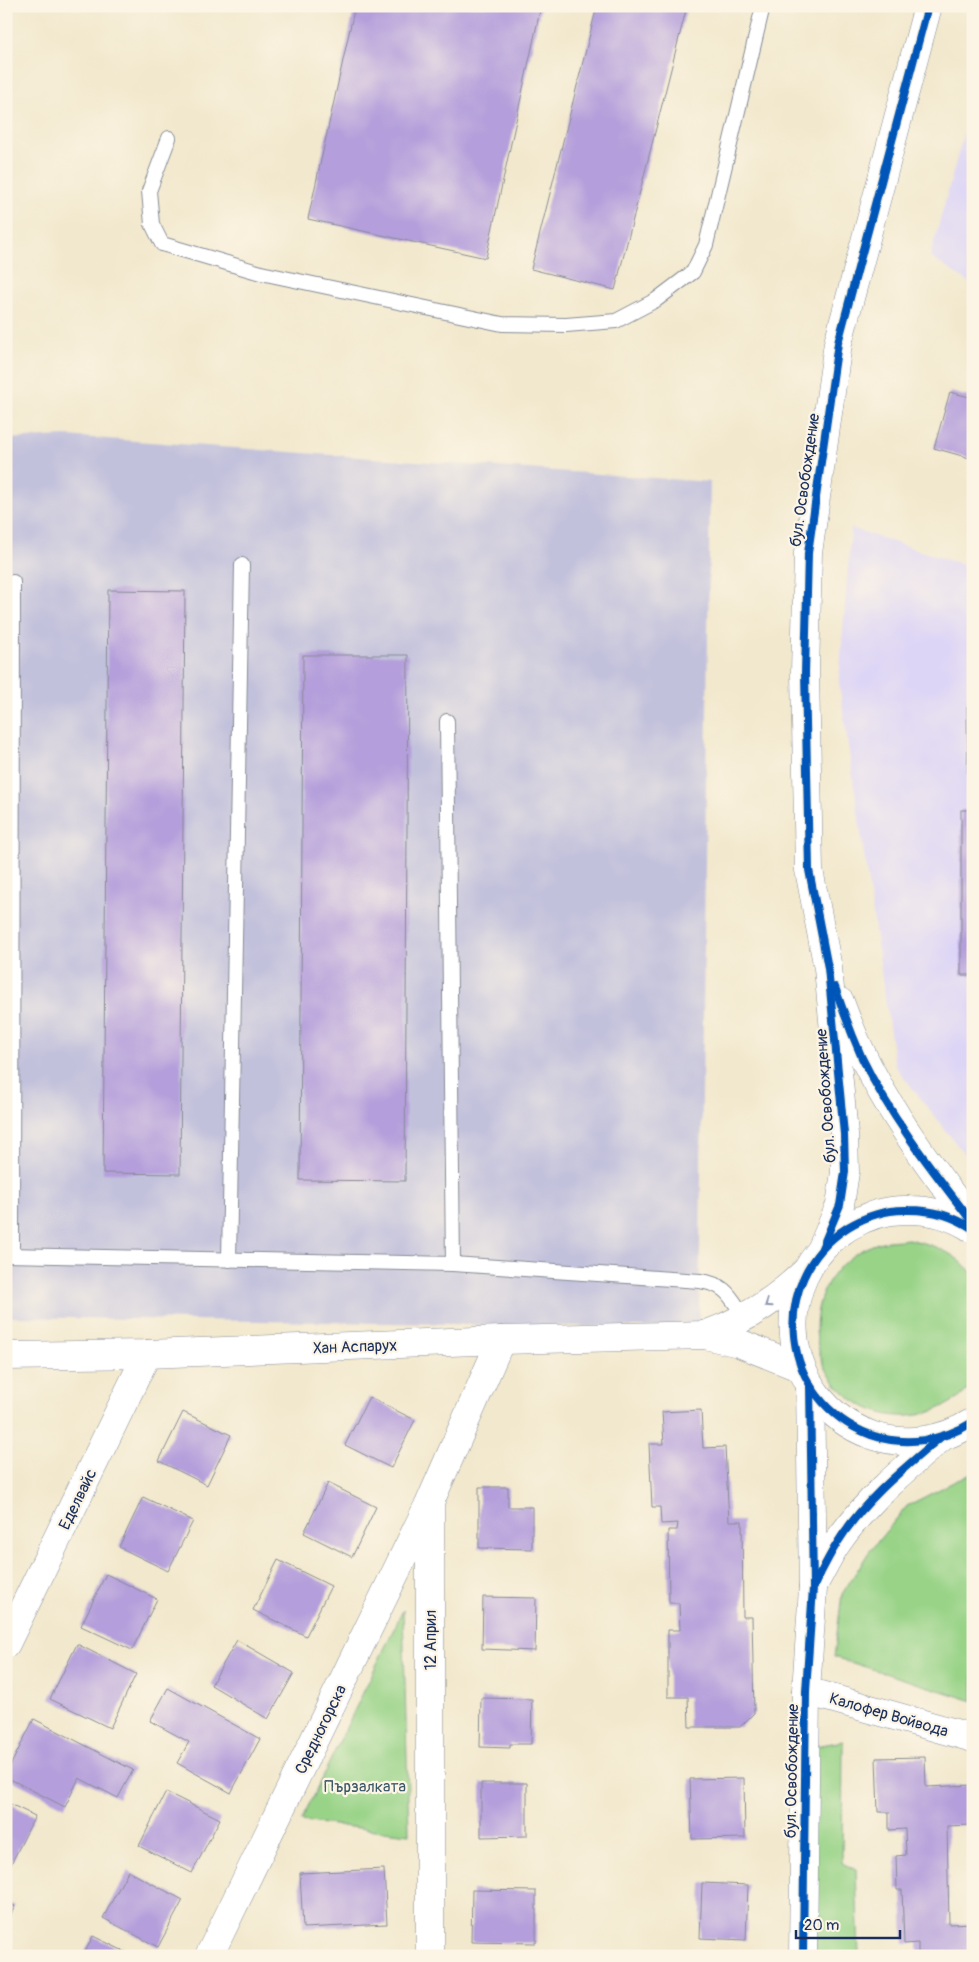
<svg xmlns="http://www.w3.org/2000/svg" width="979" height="1962" viewBox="0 0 979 1962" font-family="Pangolin,sans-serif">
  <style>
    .built { fill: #ddd5f6 }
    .industrial { fill: #c2c1dc }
    .green { fill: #98d387; stroke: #5a8172 }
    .building { fill: #b49edb }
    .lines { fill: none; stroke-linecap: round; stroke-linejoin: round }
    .lane-casing { stroke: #868c96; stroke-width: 16 }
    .street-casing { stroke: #868c96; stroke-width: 29 }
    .secondary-casing { stroke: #868c96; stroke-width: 29 }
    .primary-casing { stroke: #868c96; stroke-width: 29 }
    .lane { stroke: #fff; stroke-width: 14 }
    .street { stroke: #fff; stroke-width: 28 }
    .secondary { stroke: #fff; stroke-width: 28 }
    .primary { stroke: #fff; stroke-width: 28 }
    .cycleway-casing { stroke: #fcf5e5; stroke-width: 11 }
    .cycleway { stroke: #0057b8; stroke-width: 8 }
    .oneway { stroke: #8d97ae }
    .labels { text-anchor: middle; stroke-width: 4.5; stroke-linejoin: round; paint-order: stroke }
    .street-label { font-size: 16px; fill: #1b2f5e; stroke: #fcf5e5 }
    .park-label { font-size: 16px; fill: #3a5868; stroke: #fcf5e5 }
  </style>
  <rect width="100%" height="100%" fill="#fcf5e5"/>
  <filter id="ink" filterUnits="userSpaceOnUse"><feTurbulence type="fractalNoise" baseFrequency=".02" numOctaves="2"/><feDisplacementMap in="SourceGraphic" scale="10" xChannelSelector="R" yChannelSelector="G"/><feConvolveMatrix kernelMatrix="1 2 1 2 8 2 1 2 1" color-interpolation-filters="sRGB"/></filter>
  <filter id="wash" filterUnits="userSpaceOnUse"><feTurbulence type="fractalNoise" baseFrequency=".0096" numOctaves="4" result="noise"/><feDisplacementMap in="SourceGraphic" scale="20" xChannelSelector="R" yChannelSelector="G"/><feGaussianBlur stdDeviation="1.12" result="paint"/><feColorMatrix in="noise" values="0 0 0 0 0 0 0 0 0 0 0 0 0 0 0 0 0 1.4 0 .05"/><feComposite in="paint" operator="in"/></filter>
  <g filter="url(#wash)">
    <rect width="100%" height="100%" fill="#f2e8cd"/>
    <g class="built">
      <path d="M973,99V285L930,257Z"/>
      <path d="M851,528L973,568V1165L895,1066L839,683Z"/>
    </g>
    <path class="industrial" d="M65,436L710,482L699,1328L6,1317V439Z"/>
    <g class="green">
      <path d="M908,1239C936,1246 953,1251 973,1274V1383C964,1397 948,1405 933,1411C916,1417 898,1418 881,1413C796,1388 794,1271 878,1243C887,1240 898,1241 908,1239Z"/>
      <path d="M973,1472V1701L834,1657L842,1594L869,1552L907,1506Z"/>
      <path d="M403,1610L409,1834L301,1821Z"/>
      <path d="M843,1741L842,1863L856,1870L859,1956H813L811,1747Z"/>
    </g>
    <g id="blocks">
      <g class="building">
        <path d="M355,6H541L486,258L308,219Z"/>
        <path d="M597,6H687L615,290L531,269Z"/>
        <path d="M950,392L973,398V459L934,448Z"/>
        <path d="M108,590L185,591L180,1174L103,1173Z"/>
        <path d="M303,655H408L405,1181L300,1180Z"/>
        <path d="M967,707H973V783H968Z"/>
        <rect x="961" y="810" width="12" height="165"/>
        <path d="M369,1397L415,1420L391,1468L345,1445Z"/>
        <path d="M701,1410L703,1448L725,1447L729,1521H742L743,1617H752L754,1713L740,1727H689L688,1697H668V1630H680L679,1603H669L668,1530H677L678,1523L661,1524L660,1507H652L649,1444H664L662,1412Z"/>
        <path d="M183,1412L231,1435L207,1485L159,1461Z"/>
        <path d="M328,1483L376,1507L352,1557L304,1533Z"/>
        <path d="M479,1487H508V1507H532V1549L479,1548Z"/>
        <path d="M143,1497L193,1521L168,1571L119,1547Z"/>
        <path d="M278,1560L331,1586L306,1636L253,1610Z"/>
        <path d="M106,1574L157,1599L132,1650L81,1626Z"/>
        <path d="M483,1597L536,1598L535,1651L482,1649Z"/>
        <path d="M237,1640L294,1673L268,1719L211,1685Z"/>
        <path d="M77,1644L136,1674L110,1728L50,1699Z"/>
        <path d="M168,1688L260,1739L231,1793L177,1763L189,1742L150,1721Z"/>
        <path d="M481,1698L532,1699L531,1744H510V1748L480,1747Z"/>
        <path d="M34,1719L133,1770L118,1798L79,1778L65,1807L6,1777V1774Z"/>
        <path d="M925,1757L926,1787L973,1785V1825L947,1826L949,1924L973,1923V1956H918V1943L904,1944L902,1890H897L896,1856L906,1855L905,1829L889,1830V1812H878L876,1758Z"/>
        <path d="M744,1778L745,1838L692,1839L690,1779Z"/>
        <path d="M481,1783H527V1836L481,1837Z"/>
        <path d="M166,1792L220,1819L192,1873L139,1846Z"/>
        <path d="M6,1802L35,1816L9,1868L6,1867Z"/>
        <path d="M384,1869L387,1924L303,1928L300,1873Z"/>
        <path d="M128,1871L183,1900L158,1947L103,1918Z"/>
        <path d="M702,1883L748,1885L746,1940L700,1938Z"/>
        <path d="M472,1890L536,1891V1943L471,1942Z"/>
        <path d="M6,1902L15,1906L6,1924Z"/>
        <path d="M93,1936L134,1956H83Z"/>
      </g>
    </g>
  </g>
  <g filter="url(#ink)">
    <use href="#blocks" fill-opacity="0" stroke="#868c96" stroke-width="1"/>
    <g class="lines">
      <defs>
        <g id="lane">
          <path d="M169,138L149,191L152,224L162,244L261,273L502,324L566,325L616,321L656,300L693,272L706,245L763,6"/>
          <path d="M447,721L453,1264"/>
          <path d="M6,1255L453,1264L700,1281C728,1285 730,1297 745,1318"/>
          <path d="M12,1255L13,582"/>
          <path d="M229,1260L242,565"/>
        </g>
        <g id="street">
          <path d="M705,1335C744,1321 775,1301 805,1272"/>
          <path d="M6,1356L147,1354L501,1340L705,1335L739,1343L801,1368"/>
          <path d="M6,1644L147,1354"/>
          <path d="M806,1691L973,1738"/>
          <path d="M209,1956L427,1508"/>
          <path d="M430,1956V1502L501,1340"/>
        </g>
        <g id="secondary">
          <path d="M813,1586C821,1572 828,1556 837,1543C866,1501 904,1469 942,1437"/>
          <path d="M803,1956L806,1691L813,1588L810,1386"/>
        </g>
        <g id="primary">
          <path d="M840,1002C870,1086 919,1153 973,1223"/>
          <path d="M973,1229C954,1216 932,1210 909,1210C887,1209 866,1216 848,1227C765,1280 780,1401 871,1435C905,1447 943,1441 973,1422"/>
          <path d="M822,1248L840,1205L845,1172L844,1134L828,968L809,870L805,673L808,553L838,343L928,6"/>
        </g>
      </defs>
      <use href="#lane" class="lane-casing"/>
      <use href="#street" class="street-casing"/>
      <use href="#secondary" class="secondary-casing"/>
      <use href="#primary" class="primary-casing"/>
      <use href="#lane" class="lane"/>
      <use href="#street" class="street"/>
      <use href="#secondary" class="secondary"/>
      <use href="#primary" class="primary"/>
      <defs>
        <g id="cycleway">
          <path d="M835,987C843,1011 852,1035 862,1058C891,1118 933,1171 973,1223"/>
          <path d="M973,1229C954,1216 932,1210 909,1210C887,1209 866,1216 848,1227C765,1280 780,1401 871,1435C905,1447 943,1441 973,1422"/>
          <path d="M822,1248L840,1205L845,1172L844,1134L828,968L809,870L805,673L808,553L838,343L928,6"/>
          <path d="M814,1586C821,1572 828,1558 836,1545C862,1502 903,1469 941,1437"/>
          <path d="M803,1956L806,1691L813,1588L810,1386"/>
        </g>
      </defs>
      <use href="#cycleway" class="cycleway-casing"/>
      <use href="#cycleway" class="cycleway"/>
    </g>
    <defs><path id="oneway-chevron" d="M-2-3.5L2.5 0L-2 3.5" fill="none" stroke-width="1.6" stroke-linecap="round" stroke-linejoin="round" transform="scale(1.25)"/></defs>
    <use class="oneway" href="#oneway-chevron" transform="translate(768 1304) rotate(146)"/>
  </g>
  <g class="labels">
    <g class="street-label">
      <text transform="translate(804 480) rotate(-82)" y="6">бул. Освобождение</text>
      <text transform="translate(825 1096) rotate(-94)" y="6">бул. Освобождение</text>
      <text transform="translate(355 1346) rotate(-2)" y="6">Хан Аспарух</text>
      <text transform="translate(77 1499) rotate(-64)" y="6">Еделвайс</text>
      <text transform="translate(430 1640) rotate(-90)" y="6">12 Април</text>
      <text transform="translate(889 1714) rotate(16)" y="6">Калофер Войвода</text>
      <text transform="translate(320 1729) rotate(-64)" y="6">Средногорска</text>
      <text transform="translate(791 1771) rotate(-89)" y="6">бул. Освобождение</text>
    </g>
    <g class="park-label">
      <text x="365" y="1792">Пързалката</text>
    </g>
  </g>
  <rect width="979" height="1962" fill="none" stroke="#fcf5e5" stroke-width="25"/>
  <path d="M796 1930v8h104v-8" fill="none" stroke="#1b2f5e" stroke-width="2.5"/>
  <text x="804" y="1930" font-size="15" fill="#1b2f5e" stroke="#fcf5e5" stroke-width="4" paint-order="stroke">20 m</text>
</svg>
